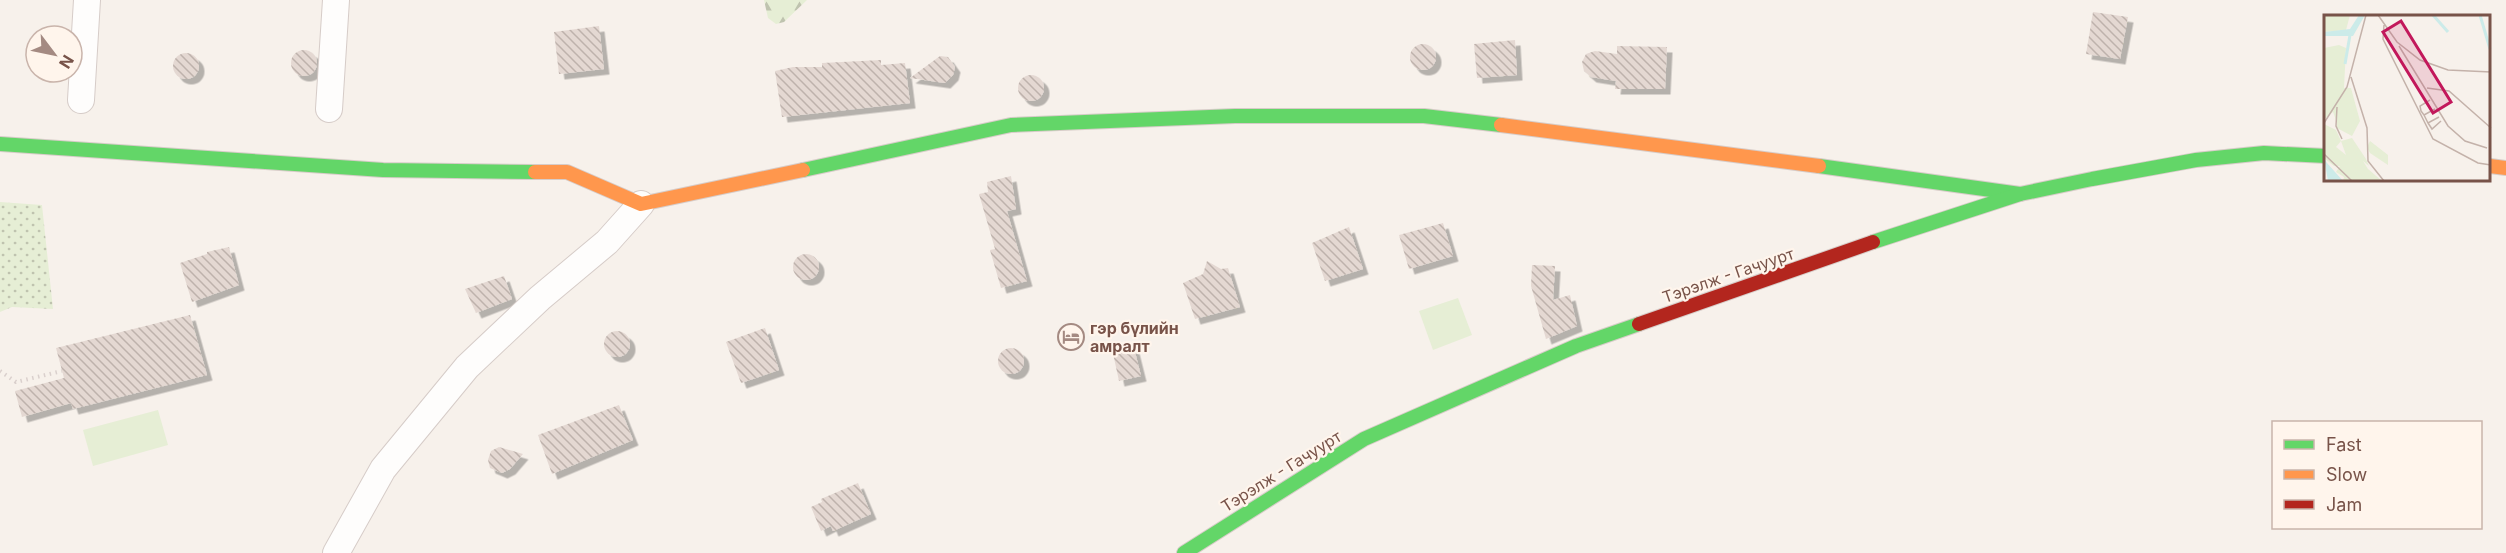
<svg xmlns="http://www.w3.org/2000/svg" width="2506" height="553" viewBox="0 0 2506 553" font-family="Inter,sans-serif">
  <style>
    .grass { fill: url(#grass-dots) }
    .forest { fill: url(#forest-firs) }
    .pitch { fill: #e6eed5 }
    .building { fill: url(#building-back-hatch); filter: url(#shadow) }
    .lines { fill: none; stroke-linecap: round; stroke-linejoin: round }
    .street-casing { stroke: #d6ccc8; stroke-width: 28 }
    .fast-casing { stroke: #d7ccc8; stroke-width: 16 }
    .slow-casing { stroke: #d7ccc8; stroke-width: 16 }
    .jam-casing { stroke: #d7ccc8; stroke-width: 16 }
    .path { stroke: #dad0cd; stroke-width: 4; stroke-dasharray: 1.5 4.5; stroke-linecap: butt }
    .street { stroke: #fefdfc; stroke-width: 26 }
    .fast { stroke: #63d668; stroke-width: 14 }
    .slow { stroke: #ff974d; stroke-width: 14 }
    .jam { stroke: #b3261e; stroke-width: 14 }
    .labels { text-anchor: middle; stroke-width: 4.5; stroke-linejoin: round; paint-order: stroke }
    .street-label { font-size: 16px; fill: #785349; stroke: #fff5ec }
    .poi-label { font-size: 16px; font-weight: bold; fill: #785349; stroke: #fff5ec; text-anchor: start }
    .inset-river { fill: none; stroke: #ccebe9; stroke-width: 3 }
    .inset-road { fill: none; stroke: #c4b2aa; stroke-width: 1.5 }
    .view { fill: #c2185b; fill-opacity: 0.15; stroke: #c2185b; stroke-width: 3 }
    .inset-edge { fill: none; stroke: #785349; stroke-width: 3 }
  </style>
  <defs>
    <pattern id="grass-dots" width="8" height="8" patternUnits="userSpaceOnUse" patternTransform="scale(1.5)"><rect width="8" height="8" fill="#e6eed5"/><path d="M2 2h.1M6 6h.1" fill="none" stroke="#bfc3af" stroke-width="1.8" stroke-linecap="round"/></pattern>
    <pattern id="forest-firs" width="22" height="20" patternUnits="userSpaceOnUse" patternTransform="scale(1.5)"><rect width="22" height="20" fill="#e6eed5"/><path d="M5 1l3.5 6h-7zM16 11l3.5 6h-7z" fill="#bfc3af"/></pattern>
    <pattern id="building-back-hatch" width="6" height="6" patternUnits="userSpaceOnUse" patternTransform="scale(1.5)"><rect width="6" height="6" fill="#e4d8d2"/><path d="M-1 5l2 2M0 0l6 6M5-1l2 2" fill="none" stroke="#beb2ac"/></pattern>
    <filter id="shadow"><feDropShadow dx="5.5" dy="5.5" stdDeviation="0" flood-color="#0004"/></filter>
  </defs>
  <rect width="100%" height="100%" fill="#f7f1eb"/>
  <path class="grass" d="M0,202L42,205L53,309L12,307L0,312Z"/>
  <path class="forest" d="M764,0H807L784,22L776,24L768,18Z"/>
  <g class="pitch">
    <path d="M1458,298L1472,335L1433,350L1419,311Z"/>
    <path d="M158,410L168,445L93,466L83,430Z"/>
  </g>
  <g class="building">
    <path d="M2093,12L2128,17L2120,59L2086,54Z"/>
    <path d="M599,26L604,69L559,74L554,32Z"/>
    <path d="M1515,40L1517,75L1477,78L1474,44Z"/>
    <circle cx="1423" cy="57" r="13"/>
    <path d="M1617,46L1667,47L1665,89H1615L1616,81L1591,77L1584,71L1582,62L1586,54L1595,51L1617,54Z"/>
    <circle cx="304" cy="63" r="13"/>
    <circle cx="186" cy="66" r="13"/>
    <path d="M940,56L948,57L955,67L953,75L945,83L910,78Z"/>
    <path d="M881,60V65L905,63L910,103L782,117L775,71L793,67H822V63Z"/>
    <circle cx="1031" cy="88" r="13"/>
    <path d="M1011,176L1016,209L1007,211L1027,281L1001,288L990,250L995,249L979,194L988,192L987,182Z"/>
    <path d="M1443,223L1453,256L1409,269L1399,235Z"/>
    <path d="M1349,227L1363,269L1325,281L1312,243Z"/>
    <path d="M229,247L239,285L192,302L180,263L207,254V252Z"/>
    <circle cx="806" cy="267" r="13"/>
    <path d="M1207,261L1221,269L1228,268L1240,307L1195,319L1183,283L1203,274Z"/>
    <path d="M1532,265L1555,266L1553,300L1570,295L1577,326L1546,339L1531,286Z"/>
    <path d="M504,276L512,299L476,313L465,289Z"/>
    <path d="M190,315L207,375L73,409L71,403L22,417L15,391L64,378L56,348Z"/>
    <path d="M765,328L779,370L741,383L726,342Z"/>
    <circle cx="617" cy="344" r="13"/>
    <path d="M1133,344L1141,376L1119,381L1112,349Z"/>
    <circle cx="1011" cy="361" r="13"/>
    <path d="M619,405L633,440L552,474L538,435Z"/>
    <path d="M499,447L523,454L510,469L502,473L490,468L488,460L491,451Z"/>
    <path d="M858,483L871,514L833,531L831,526L821,531L811,507L822,502L821,499Z"/>
  </g>
  <g class="lines">
    <defs>
      <g id="street">
        <path d="M81,100L87,0"/>
        <path d="M329,109L336,0"/>
        <path d="M336,553L383,469L467,367L540,298L607,242L641,204"/>
      </g>
      <g id="fast">
        <path d="M0,144L383,170L535,172"/>
        <path d="M1819,166L2020,194"/>
        <path d="M803,170L1011,125L1235,116H1424L1501,125"/>
        <path d="M1873,242L2020,194L2092,179L2196,160L2264,153L2326,156"/>
        <path d="M1184,553L1364,439L1576,346L1639,324"/>
      </g>
      <g id="slow">
        <path d="M1501,125L1819,166"/>
        <path d="M2490,166L2506,168"/>
        <path d="M535,172H567L641,204L803,170"/>
      </g>
      <path id="jam" d="M1639,324L1873,242"/>
    </defs>
    <use href="#street" class="street-casing"/>
    <use href="#fast" class="fast-casing"/>
    <use href="#slow" class="slow-casing"/>
    <use href="#jam" class="jam-casing"/>
    <path class="path" d="M0,371L16,382L62,371"/>
    <use href="#street" class="street"/>
    <use href="#fast" class="fast"/>
    <use href="#slow" class="slow"/>
    <use href="#jam" class="jam"/>
  </g>
  <defs>
    <symbol id="hotel-ring" viewBox="-11 -11 22 22"><circle r="9.5" fill="#fff5ec" stroke="#a48a82" stroke-width="1.5"/><path d="M-6-4.5h1.5V1H6V5H4.5V3h-9V5H-6ZM-4 0a1.8 1.8 0 1 1 3.6 0ZM.5 0V-2.5h3Q6-2.5 6 0Z" fill="#a48a82"/></symbol>
  </defs>
  <g fill-rule="evenodd">
    <use href="#hotel-ring" x="1056" y="322" width="30" height="30"/>
  </g>
  <g class="labels">
    <g class="street-label">
      <text transform="translate(1728 275) rotate(-19)" y="6">Тэрэлж - Гачуурт</text>
      <text transform="translate(1281 471) rotate(-32)" y="6">Тэрэлж - Гачуурт</text>
    </g>
    <g class="poi-label">
      <text x="1090" y="334">гэр бүлийн<tspan x="1090" dy="18">амралт</tspan></text>
    </g>
  </g>
  <g transform="translate(2324 15)">
    <rect width="166" height="166" fill="#f7f1eb"/>
    <path d="M0,0H26L22,15L0,17ZM15,30L22,33L20,73H27L36,106L28,121L13,113V99L12,105L9,97L0,104V33ZM0,109L12,115L17,126L12,132L22,140L17,126L28,123L42,144L45,151L39,146L44,154L58,166H19L20,162L12,157L16,151H10L0,143ZM46,126L64,140V150L46,138L43,132Z" fill="#e6eed5"/>
    <path d="M35,0H41L29,21H0V17L26,14ZM0,143L3,148L19,166H4Z" fill="#ccebe9"/>
    <path class="inset-river" d="M109,0L124,17M156,0L166,34M21,49L26,20"/>
    <path class="inset-road" d="M54,0L73,27L96,45L124,55L167,57M60,10L59,24L109,124L154,148L167,150M75,31L124,111L141,126L163,133M27,62L43,113L44,146L60,166M103,73L125,76L167,113M106,85L96,91L97,96L100,100L111,94M13,92L12,111L18,124M100,100L104,108L115,102M0,108L23,72L42,0M104,108L108,114L117,106M0,139L28,166"/>
    <path class="view" d="M77,6L127,87L109,98L59,17Z"/>
    <rect width="166" height="166" class="inset-edge"/>
  </g>
  <rect x="2272" y="421" width="210" height="108" fill="#fff5ec" stroke="#c9b4ab" stroke-width="1.5"/>
  <rect x="2284" y="440" width="30" height="9" fill="#63d668" stroke="#c9b4ab" stroke-width="1.5"/>
  <text x="2326" y="451" font-size="18" fill="#785349">Fast</text>
  <rect x="2284" y="470" width="30" height="9" fill="#ff974d" stroke="#c9b4ab" stroke-width="1.5"/>
  <text x="2326" y="481" font-size="18" fill="#785349">Slow</text>
  <rect x="2284" y="500" width="30" height="9" fill="#b3261e" stroke="#c9b4ab" stroke-width="1.5"/>
  <text x="2326" y="511" font-size="18" fill="#785349">Jam</text>
  <g transform="translate(54 54) rotate(122)"><circle r="28" fill="#fff5ec" stroke="#c9b4ab" stroke-width="1.5"/>
  <path d="M0-4.5L10 22L0 15L-10 22Z" fill="#a48a82"/>
  <text y="-9" font-size="16" font-weight="bold" text-anchor="middle" fill="#785349">N</text>
  </g>
</svg>
